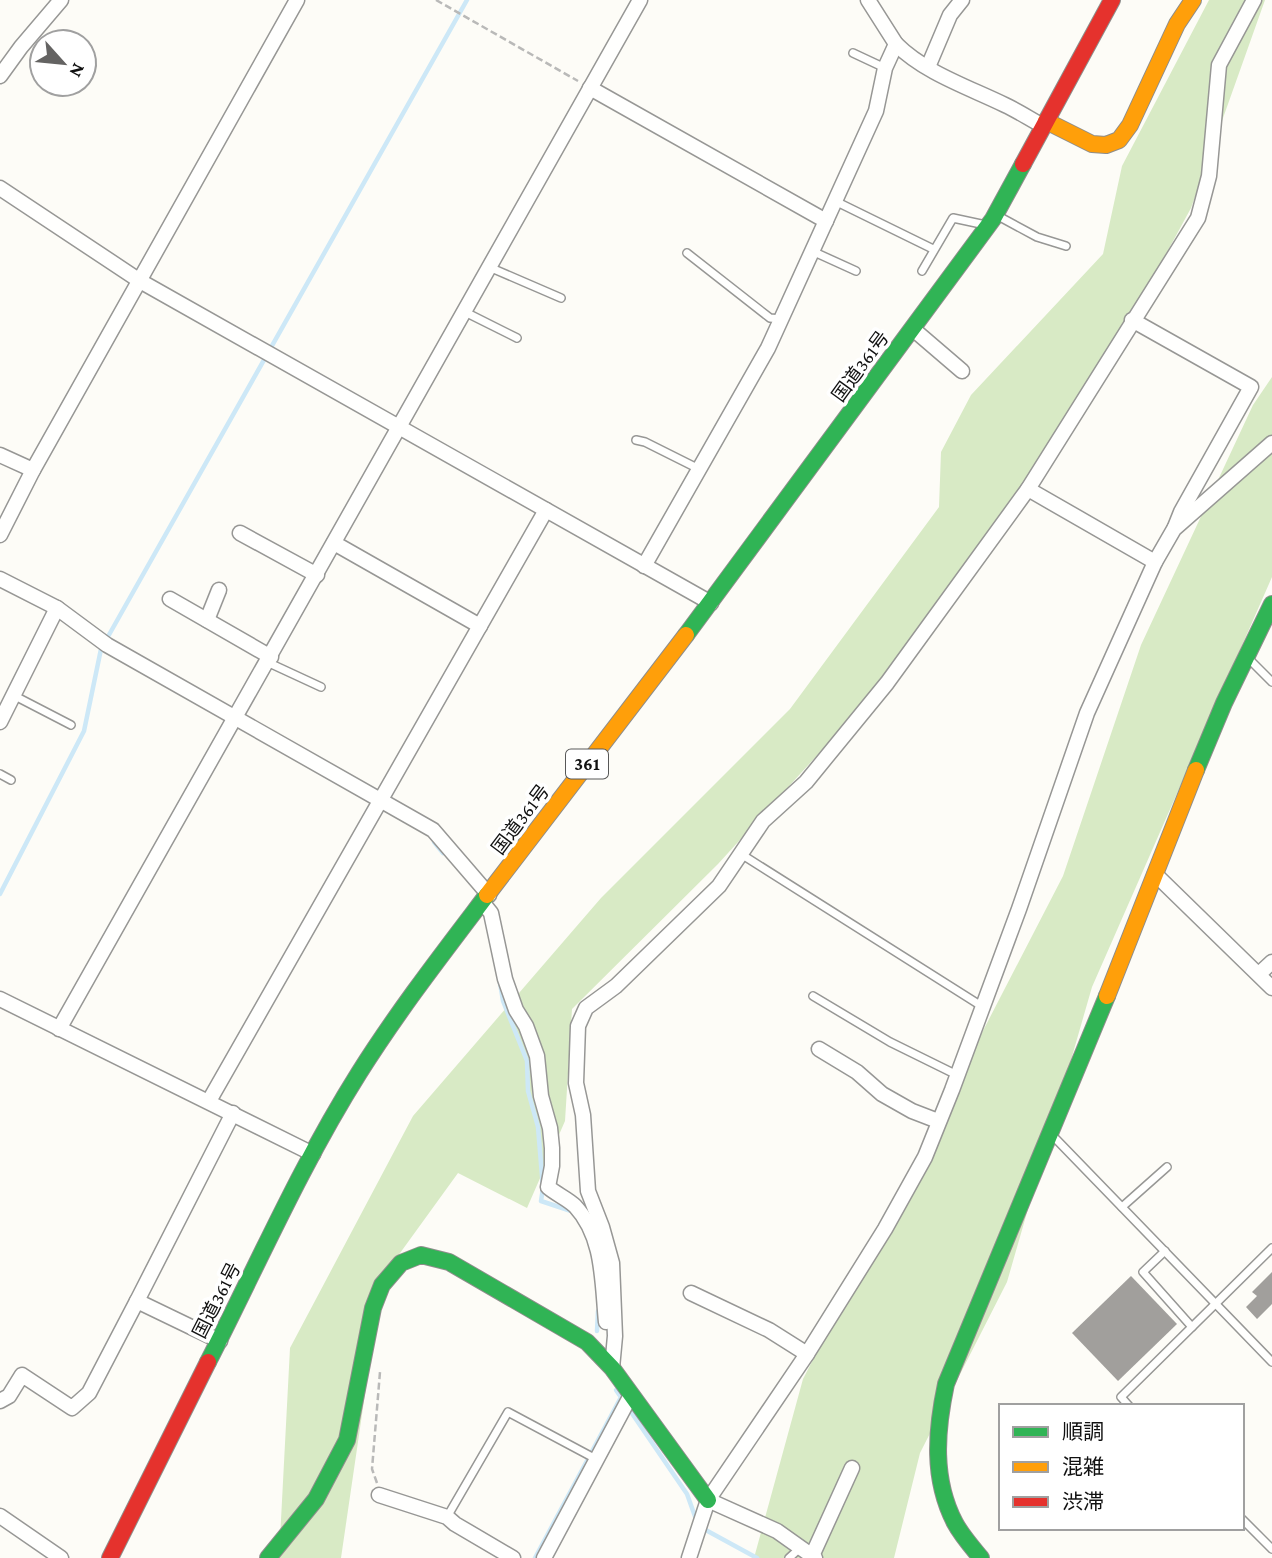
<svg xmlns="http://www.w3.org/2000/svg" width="1272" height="1558" viewBox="0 0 1272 1558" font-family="'Crimson Pro','Noto Sans JP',serif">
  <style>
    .forest { fill: #d8eac5 }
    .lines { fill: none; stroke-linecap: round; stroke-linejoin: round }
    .stream { stroke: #cde8f7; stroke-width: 4.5 }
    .building { fill: #a19f9c }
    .lane-casing { stroke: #979795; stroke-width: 10 }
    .street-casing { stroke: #979795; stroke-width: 17 }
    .fast-casing { stroke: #8e8d8b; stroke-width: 18 }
    .slow-casing { stroke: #8e8d8b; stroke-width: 18 }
    .jam-casing { stroke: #8e8d8b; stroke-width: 18 }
    .path { stroke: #b9b9b8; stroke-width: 2.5; stroke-dasharray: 7 3.5; stroke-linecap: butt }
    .lane { stroke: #fffffe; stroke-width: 7 }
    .street { stroke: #fffffe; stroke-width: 14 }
    .fast { stroke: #30b455; stroke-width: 16 }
    .slow { stroke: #ff9f0a; stroke-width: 16 }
    .jam { stroke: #e5322d; stroke-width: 16 }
    .labels { text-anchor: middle; stroke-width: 7; stroke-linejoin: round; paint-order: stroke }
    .shield { fill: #fff; stroke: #585858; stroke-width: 2 }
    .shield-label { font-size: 18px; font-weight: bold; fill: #111 }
    .street-label { font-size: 19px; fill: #111; stroke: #fff }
  </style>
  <rect width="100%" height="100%" fill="#fdfcf7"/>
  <g class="forest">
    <path d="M1209,0H1265L1191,208L1104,368L945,615L718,864L572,1009L565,1121L527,1208L458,1173L382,1278L341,1558H279L290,1348L413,1116L601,898L790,709L939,507L941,452L971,395L1103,254L1122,166Z"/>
    <path d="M1272,377V577L1092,987L1007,1282L920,1453L894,1558H754L803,1379L1063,876L1141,645L1253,405Z"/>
  </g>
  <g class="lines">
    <g class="stream">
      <path d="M434,842L443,853"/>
      <path d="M0,894L84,731L101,649L467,0"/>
      <path d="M500,983L503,1001L527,1061L528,1091L538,1127L543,1188L541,1201L571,1211"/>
      <path d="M597,1331L598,1311"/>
      <path d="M616,1390L687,1494L697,1522"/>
      <path d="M702,1528L757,1558"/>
      <path d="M535,1558L620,1399"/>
    </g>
  </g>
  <g class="building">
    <path d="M1272,1272V1304L1257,1319L1246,1307L1257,1296L1252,1292Z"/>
    <path d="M1131,1276L1177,1324L1118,1381L1072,1333Z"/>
  </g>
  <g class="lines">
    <defs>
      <g id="lane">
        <path d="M853,53L885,68"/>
        <path d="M835,201L933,249"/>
        <path d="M1000,217L1037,237L1066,246"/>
        <path d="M812,251L856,271"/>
        <path d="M687,253L770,318L781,319"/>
        <path d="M489,267L561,298"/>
        <path d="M922,271L953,218L981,224"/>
        <path d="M465,312L517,338"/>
        <path d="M636,440L645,442L699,469"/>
        <path d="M1248,658L1272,682"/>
        <path d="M267,662L321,687"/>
        <path d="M13,695L71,725"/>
        <path d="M0,774L11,780"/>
        <path d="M741,854L983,1007"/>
        <path d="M813,996L890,1042L957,1075"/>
        <path d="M1053,1136L1272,1362"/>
        <path d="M1122,1207L1167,1167"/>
        <path d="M1165,1251L1143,1272L1192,1327"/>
        <path d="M1129,1406L1121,1397L1272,1248"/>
        <path d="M447,1517L508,1412L596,1459"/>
        <path d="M1242,1519L1272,1549"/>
        <path d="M789,1558L800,1548"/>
      </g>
      <g id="street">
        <path d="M896,44C925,73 968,87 1005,105C1018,111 1030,119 1043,126"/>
        <path d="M928,67L950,15L962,0"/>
        <path d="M0,76L21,47L61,0"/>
        <path d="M590,88L826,221"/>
        <path d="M0,188L140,281L711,603"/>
        <path d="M1132,320L1251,387L1181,512L1175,527"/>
        <path d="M913,329L962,371"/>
        <path d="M0,455L33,470"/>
        <path d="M1028,489L1155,562"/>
        <path d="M240,533L317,575"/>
        <path d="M0,535L33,470L297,0"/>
        <path d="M334,543L480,626"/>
        <path d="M644,566L768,348L876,111L885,68L896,44L868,0"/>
        <path d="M0,579L57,608L107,645L433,830L489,895"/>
        <path d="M170,599L271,657"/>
        <path d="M207,620L219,590"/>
        <path d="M0,722L57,608"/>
        <path d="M1155,874L1272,988"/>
        <path d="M483,903L491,913L505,979L516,1010L526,1026L537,1056L541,1096L550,1128L552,1148V1166L548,1187C556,1194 568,1199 575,1206C604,1237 602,1282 606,1322"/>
        <path d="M1259,974L1272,962"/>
        <path d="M0,999L313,1154"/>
        <path d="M59,1029L640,0"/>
        <path d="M819,1049L857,1072L882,1094L912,1111L938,1121"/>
        <path d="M209,1101L546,510"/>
        <path d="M691,1293L769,1330L807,1354"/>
        <path d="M220,1341L137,1301L233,1113"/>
        <path d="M612,1368L615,1336L612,1263L602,1227L588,1191L583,1115L576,1083L578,1026L586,1008L616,986L719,886L763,821L806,782L887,683L1028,489L1198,218L1209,176L1219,65L1254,0"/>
        <path d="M0,1401L9,1396L22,1375L72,1408L89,1393L137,1301"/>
        <path d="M379,1495L447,1517L455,1524L513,1558"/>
        <path d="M708,1500L777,1531L815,1558"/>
        <path d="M0,1516L61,1558"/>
        <path d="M812,1556L852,1468"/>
        <path d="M544,1558L631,1395"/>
        <path d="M689,1558L708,1500L807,1354L885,1229L925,1157L952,1090L1019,909L1087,713L1155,562L1174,529L1272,443"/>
      </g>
      <g id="fast">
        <path d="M686,635L993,219L1023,164"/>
        <path d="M1196,770L1224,703L1272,604"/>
        <path d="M208,1362C257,1266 301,1165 359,1073C398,1011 443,953 487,895"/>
        <path d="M268,1558L316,1499L347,1440L373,1308L382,1285L401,1263L421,1255L449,1262L587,1342L612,1368L708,1500"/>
        <path d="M981,1558C972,1547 962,1536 955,1523C932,1479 936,1431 946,1384L1107,996"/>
      </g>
      <g id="slow">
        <path d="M1046,121L1092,144L1106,145L1119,140L1130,125L1177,24L1193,0"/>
        <path d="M487,895L686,635"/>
        <path d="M1107,996L1196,770"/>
      </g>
      <g id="jam">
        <path d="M1023,164L1112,0"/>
        <path d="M110,1558L208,1362"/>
      </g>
    </defs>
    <use href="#lane" class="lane-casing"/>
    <use href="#street" class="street-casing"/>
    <use href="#fast" class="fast-casing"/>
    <use href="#slow" class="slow-casing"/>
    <use href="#jam" class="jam-casing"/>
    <g class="path">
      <path d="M436,0L578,81"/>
      <path d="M377,1483L372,1469L380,1372"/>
    </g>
    <use href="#lane" class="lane"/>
    <use href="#street" class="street"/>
    <use href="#fast" class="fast"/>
    <use href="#slow" class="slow"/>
    <use href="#jam" class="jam"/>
  </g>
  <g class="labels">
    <rect class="shield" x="566" y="749.5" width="42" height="29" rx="5"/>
    <g class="shield-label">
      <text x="587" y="770">361</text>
    </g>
    <g class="street-label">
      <text transform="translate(860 366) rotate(-54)" y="7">国道361号</text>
      <text transform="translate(520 819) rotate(-53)" y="7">国道361号</text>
      <text transform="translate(216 1300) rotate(-63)" y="7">国道361号</text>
    </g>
  </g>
  <rect x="999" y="1404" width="245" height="126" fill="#ffffff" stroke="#a0a0a0" stroke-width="2"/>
  <rect x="1013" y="1427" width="35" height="10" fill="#30b455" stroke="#a0a0a0" stroke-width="2"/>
  <text x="1062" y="1439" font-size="21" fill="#111111">順調</text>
  <rect x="1013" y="1462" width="35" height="10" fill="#ff9f0a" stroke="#a0a0a0" stroke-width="2"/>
  <text x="1062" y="1474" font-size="21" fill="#111111">混雑</text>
  <rect x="1013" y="1497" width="35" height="10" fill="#e5322d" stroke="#a0a0a0" stroke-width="2"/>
  <text x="1062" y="1509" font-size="21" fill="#111111">渋滞</text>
  <g transform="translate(63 63) rotate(117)"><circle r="33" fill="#ffffff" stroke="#a0a0a0" stroke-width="2"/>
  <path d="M0-5L12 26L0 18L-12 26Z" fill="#646362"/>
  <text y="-10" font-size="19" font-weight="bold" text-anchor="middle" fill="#111111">N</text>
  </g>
</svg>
